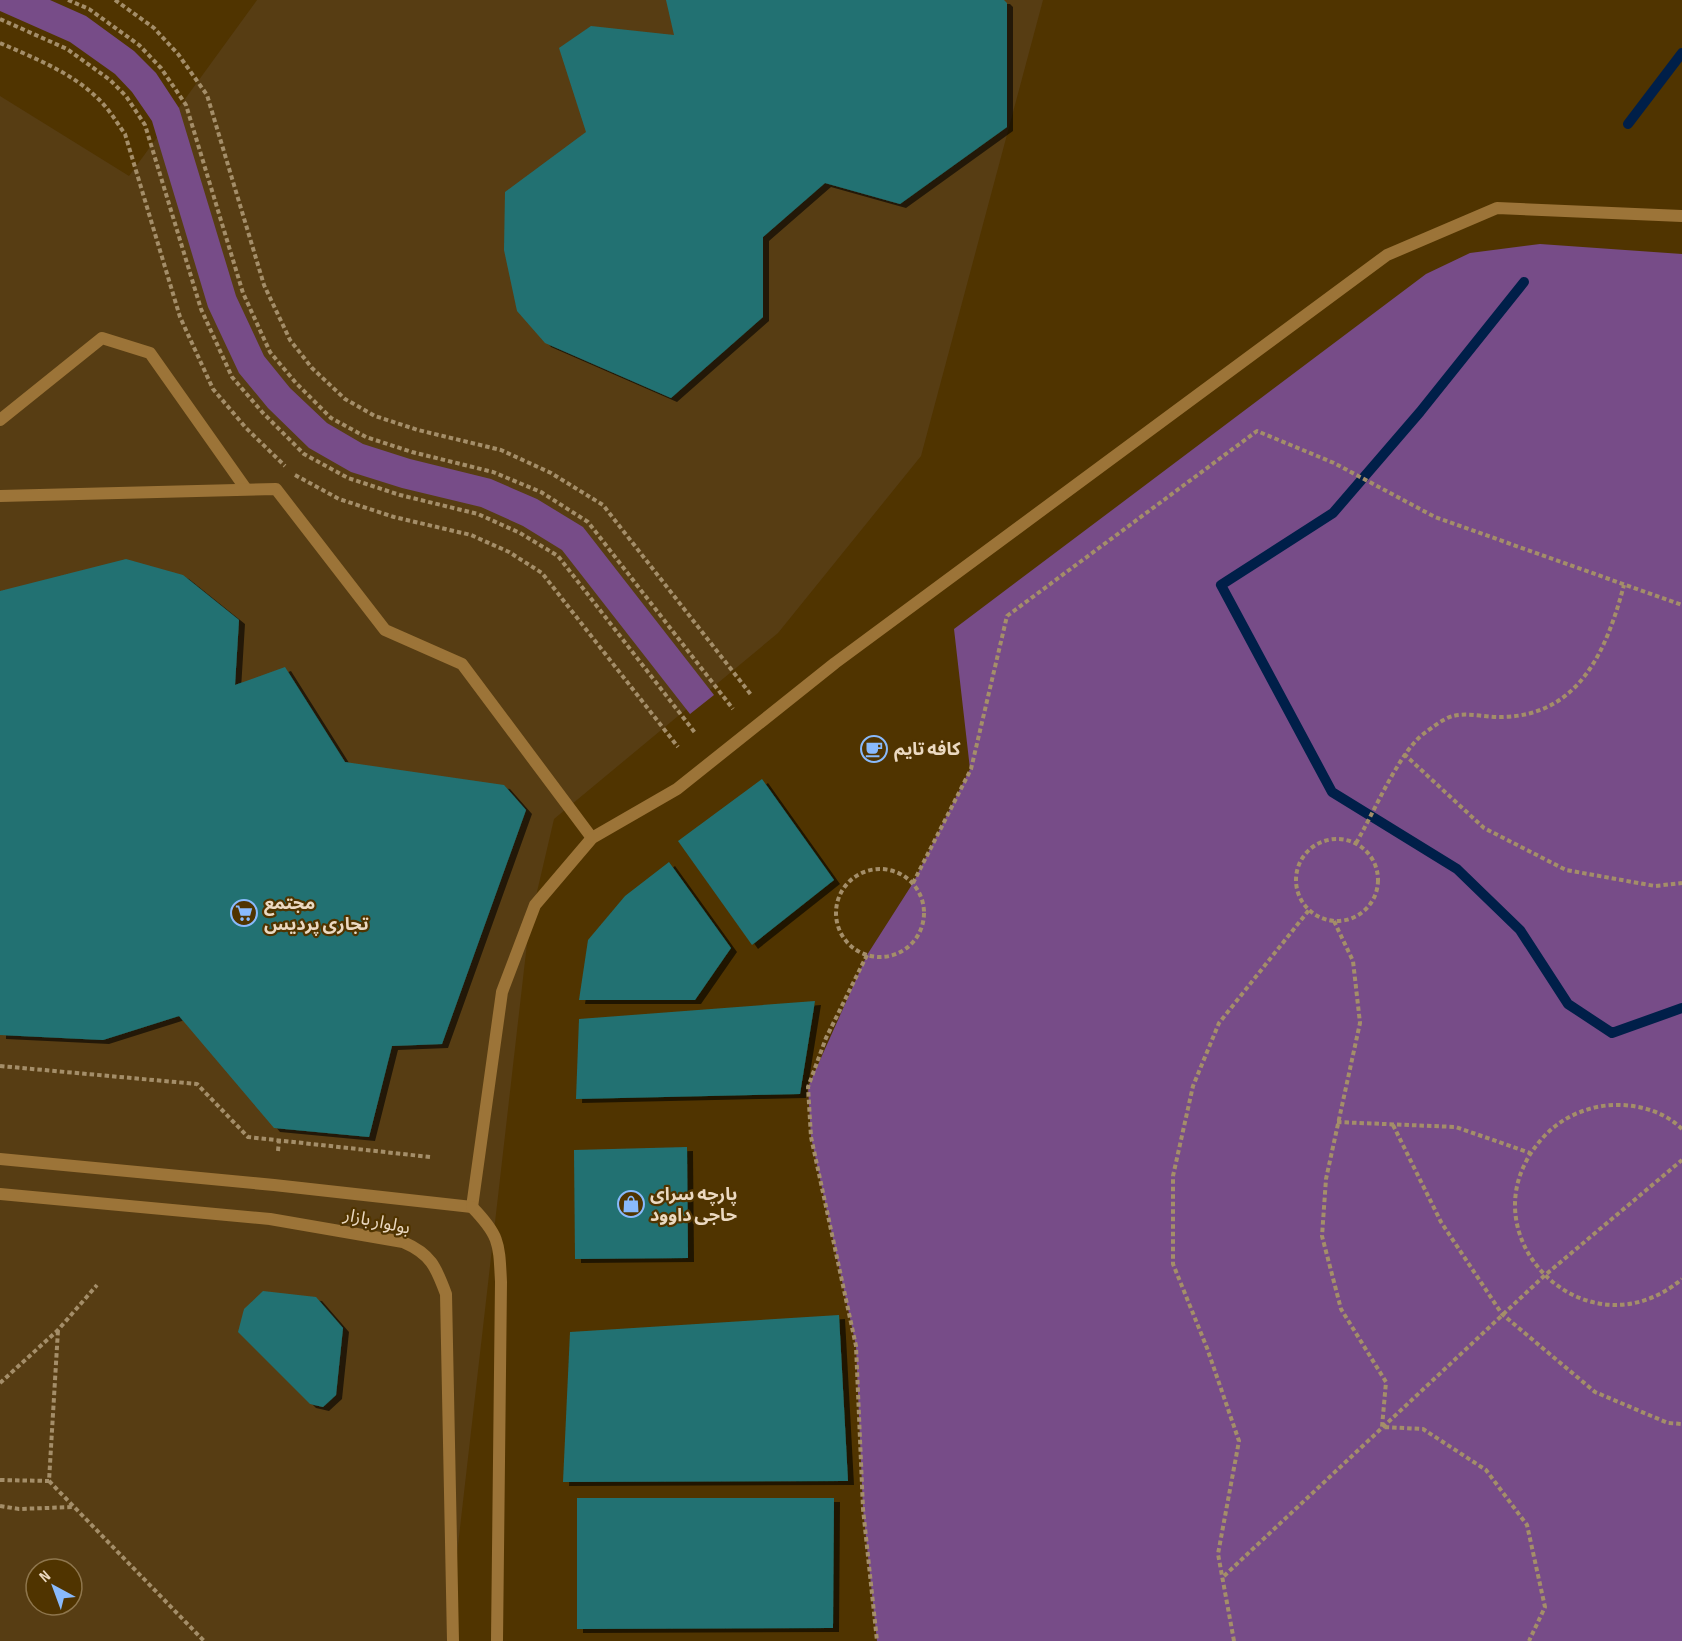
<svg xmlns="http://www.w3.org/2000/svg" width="1682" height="1641" viewBox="0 0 1682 1641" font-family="'Sofia Sans Condensed','Noto Sans Arabic',sans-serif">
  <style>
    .built { fill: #573d13; fill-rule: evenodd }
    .green { fill: #774c88 }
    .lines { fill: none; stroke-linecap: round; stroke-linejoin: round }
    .stream { stroke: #001f49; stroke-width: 10 }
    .building { fill: #227172; filter: url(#shadow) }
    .path { stroke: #a48e69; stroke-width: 4; stroke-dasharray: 4.5 3; stroke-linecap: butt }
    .service { stroke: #9c7438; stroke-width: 12 }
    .tertiary { stroke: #9c7438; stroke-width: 12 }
    .labels { text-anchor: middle; stroke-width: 4.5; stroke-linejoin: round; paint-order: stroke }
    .poi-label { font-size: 18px; font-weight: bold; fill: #ebd9c1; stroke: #503400; text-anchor: start }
    .street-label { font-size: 18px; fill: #ebd9c1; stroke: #503400 }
  </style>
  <defs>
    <filter id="shadow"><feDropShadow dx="6" dy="4" stdDeviation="0" flood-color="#0009"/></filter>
  </defs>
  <rect width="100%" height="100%" fill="#503400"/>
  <path class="built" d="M257,0H1043L921,456L778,633L554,819L529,926L447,1641H0V96L129,176ZM36,1569H72V1605H36Z"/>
  <g class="green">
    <path d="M0,0H50L86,16L134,51L156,73L179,108L236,296L264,356L290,388L327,423L363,444L410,459L491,479L537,499L583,527L714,695L690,714L562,550L523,526L481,507L402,488L351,472L309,448L268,408L239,373L208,307L152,121L132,92L115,74L70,42L0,11Z"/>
    <path d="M1540,244L1682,254V1641H877L863,1509L856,1346L811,1137L808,1087L867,955L913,883L970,769L954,629L1426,274L1470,253Z"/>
  </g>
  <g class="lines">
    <g class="stream">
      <path d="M1628,124L1682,53"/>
      <path d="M1524,282L1420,412L1333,513L1221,585L1332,792L1457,869L1520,930L1568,1004L1612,1033L1682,1008"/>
    </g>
  </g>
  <g class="building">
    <path d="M666,0H1004L1007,3V127L900,204L825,183L763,237V317L671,398L545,343L517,311L504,250L505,192L586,132L559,48L591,26L674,35Z"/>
    <path d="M126,559L183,575L239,620L235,685L285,667L345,762L504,785L526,810L442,1044L392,1046L369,1137L274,1128L179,1016L103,1040L0,1035V591Z"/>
    <path d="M762,779L834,880L752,945L678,841Z"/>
    <path d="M669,862L731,948L695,1000H579L588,940L625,896Z"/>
    <path d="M815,1001L800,1094L576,1099L579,1019Z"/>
    <path d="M687,1147L688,1258L575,1259L574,1150Z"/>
    <path d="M263,1291L316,1297L343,1328L336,1395L323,1407L310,1404L238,1332L244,1309Z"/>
    <path d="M839,1315L848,1481L563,1482L570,1332Z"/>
    <path d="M577,1498H834L833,1628L577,1629Z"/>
  </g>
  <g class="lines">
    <g class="path">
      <path d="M68,0L89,9L139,45L161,68L186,105L243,293L270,352L296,383L331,418L366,437L412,452L493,472L541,492L588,522L733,709"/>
      <path d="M115,0L154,28L178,54L207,95L264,285L290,340L312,368L345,399L375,416L418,430L501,450L551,473L603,505L752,696"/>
      <path d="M0,19L67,49L110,80L126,96L145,125L201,309L232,377L263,413L304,454L348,478L400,495L478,514L520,533L558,556L696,734"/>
      <path d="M0,43C39,60 83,77 109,111C115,119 120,127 125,134L180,317L213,389L246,428L285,466"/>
      <path d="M295,475L339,499L394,517L471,535L509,552L542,573L678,747"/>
      <path d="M1404,754L1484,828L1566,870L1655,886L1682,883"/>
      <circle cx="1337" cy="880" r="41"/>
      <path d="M1356,843C1373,815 1400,749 1426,732C1433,727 1444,718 1453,716C1469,712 1487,718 1503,717C1580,715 1607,649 1624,585"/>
      <circle cx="880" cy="913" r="44"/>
      <path d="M913,883L971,769L1007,616L1257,431L1334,463L1435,517L1682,605"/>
      <path d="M1334,921L1353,961L1360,1023L1326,1179L1322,1236L1341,1309L1386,1382L1382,1427L1423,1429L1486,1470L1527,1525L1545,1607L1529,1641"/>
      <path d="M867,955L826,1038L808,1087L811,1137L856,1346L863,1509L877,1641"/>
      <path d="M0,1066L197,1084L248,1137L430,1157"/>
      <path d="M1337,1122L1456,1127L1530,1153"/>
      <path d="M1393,1125L1441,1222L1502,1314L1595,1392L1668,1423L1682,1424"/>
      <path d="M1682,1129C1661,1108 1626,1101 1597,1107C1574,1112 1555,1123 1540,1141C1461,1234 1586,1360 1682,1279"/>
      <path d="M278,1151L279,1140"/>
      <path d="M0,1383L58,1330L97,1285"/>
      <path d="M0,1480L49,1481L58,1330"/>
      <path d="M49,1481L204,1641"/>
      <path d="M0,1506L19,1509L73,1507"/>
      <path d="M1224,1576L1544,1276L1682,1160"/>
      <path d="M1234,1641L1218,1554L1239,1441L1207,1348L1173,1264V1176L1193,1086L1219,1023L1309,910"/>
    </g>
    <g class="service">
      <path d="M0,420L102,338L150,353L246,489"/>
      <path d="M0,496L276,489L385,630L462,664L592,838"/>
    </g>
    <g class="tertiary">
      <path d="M0,1159L274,1185L472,1207"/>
      <path d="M0,1194L270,1219L403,1242C431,1254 436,1267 446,1294L453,1641"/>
      <path d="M472,1207L502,992L535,905L592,838L677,789L835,663L1387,255L1497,208L1682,216"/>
      <path d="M472,1207C500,1236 499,1243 501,1282L497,1641"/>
    </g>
  </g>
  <defs>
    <symbol id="cafe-ring" viewBox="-11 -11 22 22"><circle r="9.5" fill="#503400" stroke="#89bafc" stroke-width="1.5"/><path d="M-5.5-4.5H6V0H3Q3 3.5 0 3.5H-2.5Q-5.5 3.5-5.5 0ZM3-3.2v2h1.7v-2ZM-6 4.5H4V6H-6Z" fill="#89bafc"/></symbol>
    <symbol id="supermarket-ring" viewBox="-11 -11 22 22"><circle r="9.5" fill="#503400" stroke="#89bafc" stroke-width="1.5"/><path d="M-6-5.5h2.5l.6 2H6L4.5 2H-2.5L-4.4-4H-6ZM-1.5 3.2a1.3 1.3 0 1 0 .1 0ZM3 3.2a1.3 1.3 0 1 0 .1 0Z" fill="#89bafc"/></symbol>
    <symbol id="shop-ring" viewBox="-11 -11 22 22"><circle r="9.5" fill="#503400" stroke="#89bafc" stroke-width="1.5"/><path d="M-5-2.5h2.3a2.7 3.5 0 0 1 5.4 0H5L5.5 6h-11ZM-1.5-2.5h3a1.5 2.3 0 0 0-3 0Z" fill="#89bafc"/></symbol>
  </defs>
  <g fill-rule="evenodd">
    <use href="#cafe-ring" x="859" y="734" width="30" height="30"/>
    <use href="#supermarket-ring" x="229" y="898" width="30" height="30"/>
    <use href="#shop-ring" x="616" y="1189" width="30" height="30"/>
  </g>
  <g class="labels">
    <g class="poi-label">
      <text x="894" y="755">كافه تايم</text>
      <text x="264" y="909">مجتمع<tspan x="264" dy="21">تجاری پردیس</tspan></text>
      <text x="650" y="1200">پارچه سرای<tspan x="650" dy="21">حاجی داوود</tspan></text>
    </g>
    <g class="street-label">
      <text transform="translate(377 1221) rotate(12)" y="6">بولوار بازار</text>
    </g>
  </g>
  <g transform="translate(54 1587) rotate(319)"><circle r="28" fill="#503400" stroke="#8e764d" stroke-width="1.5"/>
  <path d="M0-4.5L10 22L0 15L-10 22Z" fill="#89bafc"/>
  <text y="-9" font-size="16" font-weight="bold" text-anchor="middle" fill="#ebd9c1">N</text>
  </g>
</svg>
